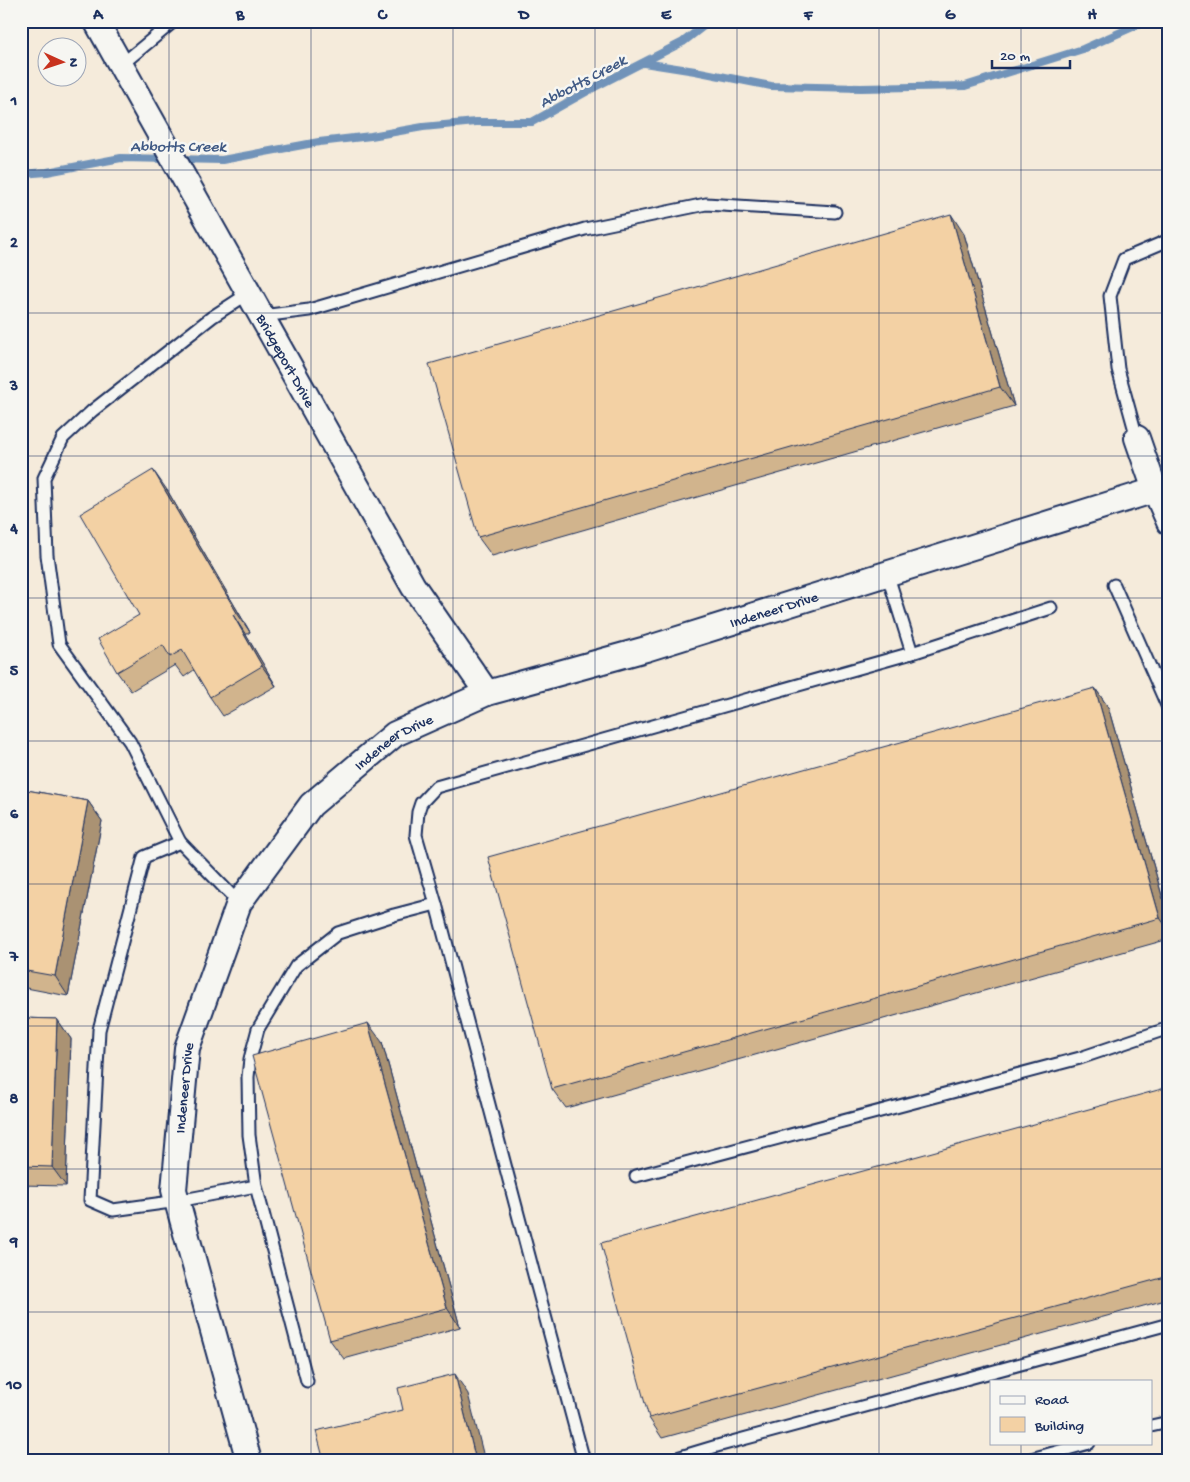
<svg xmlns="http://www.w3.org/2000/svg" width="1190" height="1482" viewBox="0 0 1190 1482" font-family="'Gochi Hand',sans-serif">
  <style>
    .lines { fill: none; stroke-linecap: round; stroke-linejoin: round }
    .stream { stroke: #7193b9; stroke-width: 8 }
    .service-casing { stroke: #1b2f5e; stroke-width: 15 }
    .minor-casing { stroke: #1b2f5e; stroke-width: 28 }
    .service { stroke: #f6f6f2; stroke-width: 11 }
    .minor { stroke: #f6f6f2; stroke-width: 24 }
    .wall { fill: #d1b48d; stroke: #1b2f5e }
    .shaded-wall { fill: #aa9273; stroke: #1b2f5e }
    .building { fill: #f3d1a4; stroke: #1b2f5e }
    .grid { fill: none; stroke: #1b2f5e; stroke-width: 1; stroke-opacity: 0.55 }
    .labels { text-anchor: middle; stroke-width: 5; stroke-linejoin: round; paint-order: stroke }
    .street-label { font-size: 15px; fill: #1b2f5e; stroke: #f6f6f2 }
    .water-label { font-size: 16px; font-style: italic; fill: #3f5984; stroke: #f6f6f2 }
    .neatline { fill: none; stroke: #1b2f5e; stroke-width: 2 }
    .grid-label { font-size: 16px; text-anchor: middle; font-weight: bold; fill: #1b2f5e }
  </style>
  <rect width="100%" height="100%" fill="#f5ebdb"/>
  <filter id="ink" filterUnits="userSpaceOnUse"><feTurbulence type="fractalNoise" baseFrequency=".02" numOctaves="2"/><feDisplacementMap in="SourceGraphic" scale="10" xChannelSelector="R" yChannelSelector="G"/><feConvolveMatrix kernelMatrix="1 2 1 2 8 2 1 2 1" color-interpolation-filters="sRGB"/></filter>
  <g filter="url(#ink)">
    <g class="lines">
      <g class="stream">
        <path d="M644,63L695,71L771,86L861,88L965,86L1083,49L1146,21"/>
        <path d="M21,174L47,172L121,158L222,160L319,142L371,136L423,127L476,122H532L595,87L683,42L710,21"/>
      </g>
      <defs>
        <g id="service">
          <path d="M121,65L174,21"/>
          <path d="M262,316L309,310L585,229L706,204L835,212"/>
          <path d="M1137,438L1118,369L1110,296L1124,259L1169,240"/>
          <path d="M887,573L912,653"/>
          <path d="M1114,585L1169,710"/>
          <path d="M180,842L130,742L59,644L47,555L44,478L63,438L92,411L212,317L249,293"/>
          <path d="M239,903L180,842L144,857L99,1030L90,1200L113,1210L178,1201L256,1186L307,1381"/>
          <path d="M436,904L533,1271L584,1461"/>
          <path d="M636,1176L1080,1058L1169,1028"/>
          <path d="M256,1186L249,1135L248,1077L250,1059L258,1029L296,966L338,933L394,915L436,904L416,835L418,812L421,803L436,787L912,653L1051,608"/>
          <path d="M1151,1426L1169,1422"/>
          <path d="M667,1461L717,1446L1169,1324"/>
          <path d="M1024,1461L1089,1443"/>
        </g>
        <g id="minor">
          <path id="s1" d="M96,21L413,586L487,693"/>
          <path d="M1137,438L1155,490L1169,522"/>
          <path id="s2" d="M249,1461L174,1190L187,1048L239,903L311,805L395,734L487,693L646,649L1155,490"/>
        </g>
      </defs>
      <use href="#service" class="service-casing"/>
      <use href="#minor" class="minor-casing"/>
      <use href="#service" class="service"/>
      <use href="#minor" class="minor"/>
    </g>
    <g class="wall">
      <path d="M964,234L1014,406L492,556L478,537Z"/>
      <path d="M167,490L250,632L246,635L276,686L223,716L210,697L194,670L184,677L175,665L131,691L117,672L139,615Z"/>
      <path d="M1095,688L1108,707L1169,920V939L566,1108L552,1089Z"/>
      <path d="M21,789L88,801L102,821L68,996L21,987Z"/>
      <path d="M21,1018L57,1019L71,1039L66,1186L21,1185Z"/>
      <path d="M382,1042L460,1327L344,1359L330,1340Z"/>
      <path d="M1169,1087V1299L662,1438L649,1418Z"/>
    </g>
    <g class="shaded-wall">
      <path d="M951,214L964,234L1014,406L1000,387Z"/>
      <path d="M153,470L167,490L250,632L237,613Z"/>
      <path d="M233,615L246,635L276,686L262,666Z"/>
      <path d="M1095,688L1108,707L1169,920V930L1160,918Z"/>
      <path d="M88,801L102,821L68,996L55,976Z"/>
      <path d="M57,1019L71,1039L66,1186L52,1167Z"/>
      <path d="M368,1023L382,1042L460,1327L447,1308Z"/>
      <path d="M455,1374L468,1394L485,1461H476Z"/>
    </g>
    <g class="building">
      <path d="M951,214L1000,387L478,537L429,364Z"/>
      <path d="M153,470L237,613L233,615L262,666L210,697L182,650L170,657L163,645L117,672L98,639L139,615L80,514Z"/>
      <path d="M1095,688L1160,918L552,1089L488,857Z"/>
      <path d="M21,789L88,801L55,976L21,970Z"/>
      <path d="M21,1018L57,1019L52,1167L21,1166Z"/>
      <path d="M368,1023L447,1308L330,1340L252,1056Z"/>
      <path d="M1169,1087V1276L649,1418L601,1243Z"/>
      <path d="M455,1374L476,1461H324L316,1431L403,1410L398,1388Z"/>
    </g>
  </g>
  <path class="grid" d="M169,21V1461M311,21V1461M453,21V1461M595,21V1461M737,21V1461M879,21V1461M1021,21V1381M21,170H1169M21,313H1169M21,456H1169M21,598H1169M21,741H1169M21,884H1169M21,1026H1169M21,1169H1169M21,1312H1169M1021,1443V1461"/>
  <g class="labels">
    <g class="street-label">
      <text dy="5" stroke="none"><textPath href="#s1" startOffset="389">Bridgeport Drive</textPath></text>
      <text dy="5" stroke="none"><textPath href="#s2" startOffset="1209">Indeneer Drive</textPath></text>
      <text dy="5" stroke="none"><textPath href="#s2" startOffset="804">Indeneer Drive</textPath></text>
      <text dy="5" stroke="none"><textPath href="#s2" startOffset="384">Indeneer Drive</textPath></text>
    </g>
    <g class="water-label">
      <text transform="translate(582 80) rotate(-28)" y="6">Abbotts Creek</text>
      <text x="178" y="151">Abbotts Creek</text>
    </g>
  </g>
  <rect width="1190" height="1482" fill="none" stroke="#f6f6f2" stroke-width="55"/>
  <rect x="990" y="1380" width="162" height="65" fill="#f6f6f2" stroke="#9ea6b7"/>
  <rect x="1000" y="1396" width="25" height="8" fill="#f6f6f2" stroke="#9ea6b7"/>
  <text x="1035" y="1404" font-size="15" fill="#1b2f5e">Road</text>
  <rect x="1000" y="1417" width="25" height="15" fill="#f3d1a4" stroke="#9ea6b7"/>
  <text x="1035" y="1430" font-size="15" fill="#1b2f5e">Building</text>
  <g transform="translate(62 62) rotate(93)"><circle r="24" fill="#f6f6f2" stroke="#9ea6b7"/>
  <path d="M0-4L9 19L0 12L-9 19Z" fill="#c8321e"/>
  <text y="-8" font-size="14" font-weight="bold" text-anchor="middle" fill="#1b2f5e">N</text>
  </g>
  <path d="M992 60v8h78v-8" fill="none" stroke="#1b2f5e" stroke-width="2.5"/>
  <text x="1000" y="60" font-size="15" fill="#1b2f5e" stroke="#f6f6f2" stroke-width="4" paint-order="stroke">20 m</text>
  <rect x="28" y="28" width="1134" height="1426" class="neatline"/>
  <g class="grid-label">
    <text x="98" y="19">A</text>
    <text x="240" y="19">B</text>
    <text x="382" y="19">C</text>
    <text x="524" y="19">D</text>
    <text x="666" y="19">E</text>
    <text x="808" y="19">F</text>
    <text x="950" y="19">G</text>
    <text x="1092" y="19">H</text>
    <text x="14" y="105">1</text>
    <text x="14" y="247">2</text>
    <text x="14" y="390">3</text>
    <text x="14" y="533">4</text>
    <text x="14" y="675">5</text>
    <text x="14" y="818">6</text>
    <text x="14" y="961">7</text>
    <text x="14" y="1103">8</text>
    <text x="14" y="1246">9</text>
    <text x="14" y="1389">10</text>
  </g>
</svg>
